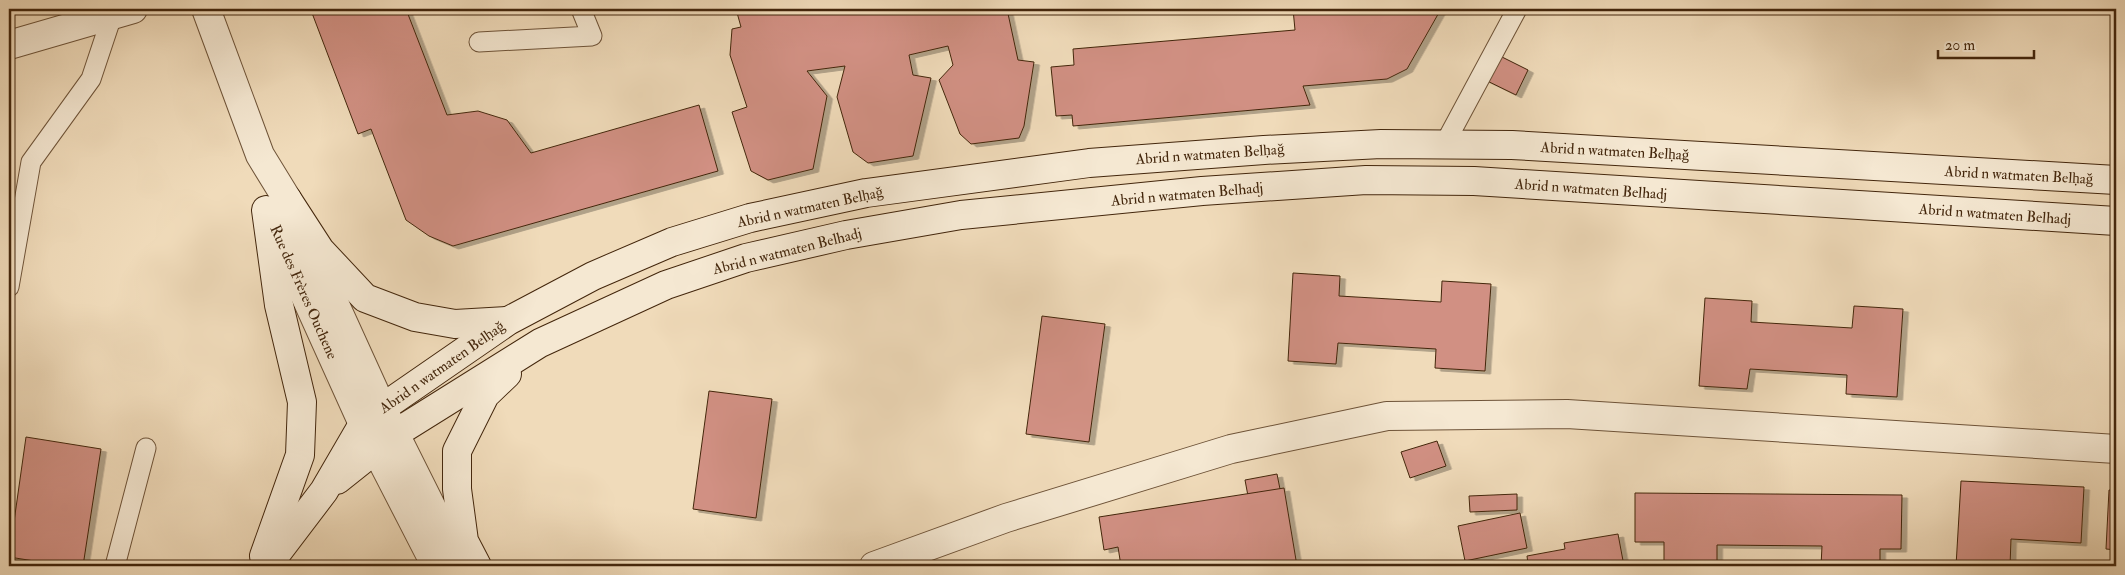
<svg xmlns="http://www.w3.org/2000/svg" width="2125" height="575" viewBox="0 0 2125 575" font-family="'IM FELL Double Pica',serif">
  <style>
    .building { fill: #d19083; stroke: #43260c; filter: url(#shadow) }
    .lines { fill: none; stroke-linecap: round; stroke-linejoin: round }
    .service-casing { stroke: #6e5338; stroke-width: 21 }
    .minor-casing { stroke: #6e5338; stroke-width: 30 }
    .tertiary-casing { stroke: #6e5338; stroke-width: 30 }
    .secondary-casing { stroke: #43260c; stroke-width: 30 }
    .service { stroke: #f5e8d2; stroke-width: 19 }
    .minor { stroke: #f5e8d2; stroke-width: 28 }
    .tertiary { stroke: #f5e8d2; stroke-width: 28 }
    .secondary { stroke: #f5e8d2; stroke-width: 28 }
    .labels { text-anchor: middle; stroke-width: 5; stroke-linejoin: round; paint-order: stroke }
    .street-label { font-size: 15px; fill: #43260c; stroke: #f5e8d2 }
  </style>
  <defs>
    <filter id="shadow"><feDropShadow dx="5.5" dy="3" stdDeviation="0" flood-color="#0004"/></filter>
  </defs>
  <rect width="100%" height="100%" fill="#f0dbba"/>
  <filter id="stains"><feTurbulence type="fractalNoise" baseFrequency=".004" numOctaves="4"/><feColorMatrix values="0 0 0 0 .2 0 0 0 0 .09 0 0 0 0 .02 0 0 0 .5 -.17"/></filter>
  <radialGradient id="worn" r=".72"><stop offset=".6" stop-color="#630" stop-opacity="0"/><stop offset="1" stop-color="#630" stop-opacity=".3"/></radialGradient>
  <g class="building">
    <path d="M324,9H406L447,115L478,111L507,120L531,153L699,105L718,171L453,246L429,236L406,220L371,129L358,134L312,13Z"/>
    <path d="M736,9H1007L1018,60L1034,62L1024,126L1019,138L971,144L960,134L939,80L953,65L948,46L909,55L913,75L931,78L913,156L868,163L853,152L837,97L845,66L807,71L827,96L813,169L768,180L751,171L732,112L747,107L730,55L732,29L741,27Z"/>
    <path d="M1293,9H1441L1407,69L1387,79L1303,86L1310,105L1073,126L1072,115L1056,116L1051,67L1074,65L1073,49L1295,30Z"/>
    <path d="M1490,51L1528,70L1516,95L1477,76Z"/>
    <path d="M1293,273L1340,276L1339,296L1441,302L1442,281L1491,284L1485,371L1435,368L1436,349L1338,343L1336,364L1288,361Z"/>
    <path d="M1705,298L1752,301L1751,322L1852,328L1854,306L1903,309L1897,397L1846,394L1847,375L1750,369L1747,389L1699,386Z"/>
    <path d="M1042,316L1105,324L1089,442L1026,434Z"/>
    <path d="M709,391L772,399L756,518L693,509Z"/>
    <path d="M26,437L101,449L83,566H66L9,557Z"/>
    <path d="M1437,441L1446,466L1410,478L1401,452Z"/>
    <path d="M1277,474L1283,504L1261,509L1258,493L1248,496L1245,480Z"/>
    <path d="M1961,481L2084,487L2081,543L2011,539L2010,566H1956Z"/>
    <path d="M1284,488L1297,566H1121L1118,547L1104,550L1099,517Z"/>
    <path d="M2109,490H2116V550L2106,549Z"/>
    <path d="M1635,493L1902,495L1901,549H1880V566H1821L1822,546L1717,545V566H1664V542H1635Z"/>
    <path d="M1517,494V510L1470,512L1469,496Z"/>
    <path d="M1520,513L1527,548L1465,561L1458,526Z"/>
    <path d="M1618,534L1624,566H1515L1528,564L1527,556L1565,549L1564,543Z"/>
  </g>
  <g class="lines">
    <defs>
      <g id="service">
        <path d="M479,42L592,36L581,9"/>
        <path d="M1444,145L1517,9"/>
        <path d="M9,287L31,162L91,79L112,16"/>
        <path d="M115,566L146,448"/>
      </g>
      <g id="minor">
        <path d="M9,45L133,9"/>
        <path d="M874,566L1006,518L1231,449L1387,416L1567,414L2116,449"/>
      </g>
      <g id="tertiary">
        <path d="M206,9L260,155L287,199L382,408L461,566"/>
        <path d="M270,218L363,424L436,566"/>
      </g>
      <g id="secondary">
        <path d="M287,199L320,250L365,298L415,317L455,324L507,321"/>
        <path d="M337,480L396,433L540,343L666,285L746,258L846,235L961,215L1202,191L1366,180L1474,181L2116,221"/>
        <path d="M264,556L300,455L302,402L279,305L266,210"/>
        <path d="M267,566L324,491L363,424L382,408L508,321L593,276L672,242L750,218L866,193L1089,163L1264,150L1381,144L1512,145L2116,180"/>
        <path d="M477,566L464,541L457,489V451L485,395L507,374"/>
      </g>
    </defs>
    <use href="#service" class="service-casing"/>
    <use href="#minor" class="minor-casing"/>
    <use href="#tertiary" class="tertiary-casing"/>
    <use href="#secondary" class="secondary-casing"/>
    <use href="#service" class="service"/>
    <use href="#minor" class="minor"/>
    <use href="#tertiary" class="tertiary"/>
    <use href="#secondary" class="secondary"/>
  </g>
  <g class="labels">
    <g class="street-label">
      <text transform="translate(1615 151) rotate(3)" y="5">Abrid n watmaten Belḥaǧ</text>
      <text transform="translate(1210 154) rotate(-4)" y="5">Abrid n watmaten Belḥaǧ</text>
      <text transform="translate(2019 175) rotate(3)" y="5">Abrid n watmaten Belḥaǧ</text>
      <text transform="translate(1591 189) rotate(4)" y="5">Abrid n watmaten Belhadj</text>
      <text transform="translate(1187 194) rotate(-5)" y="5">Abrid n watmaten Belhadj</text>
      <text transform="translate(810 207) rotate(-12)" y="5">Abrid n watmaten Belḥaǧ</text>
      <text transform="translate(1995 214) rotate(4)" y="5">Abrid n watmaten Belhadj</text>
      <text transform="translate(787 251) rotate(-14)" y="5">Abrid n watmaten Belhadj</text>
      <text transform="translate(304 292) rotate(66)" y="5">Rue des Frères Ouchene</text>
      <text transform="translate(442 367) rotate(-35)" y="5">Abrid n watmaten Belḥaǧ</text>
    </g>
  </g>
  <rect width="2125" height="575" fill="none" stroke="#f0dbba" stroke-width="30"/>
  <rect x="10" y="10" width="2105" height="555" fill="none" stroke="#43260c" stroke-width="2.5"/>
  <rect x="15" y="15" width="2095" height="545" fill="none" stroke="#43260c"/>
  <path d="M1938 50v8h96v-8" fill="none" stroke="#43260c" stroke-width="2.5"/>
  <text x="1945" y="50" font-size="15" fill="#43260c" stroke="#f5e8d2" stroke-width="4" paint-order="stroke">20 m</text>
  <rect width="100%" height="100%" filter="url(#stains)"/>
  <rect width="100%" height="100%" fill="url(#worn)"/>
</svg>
